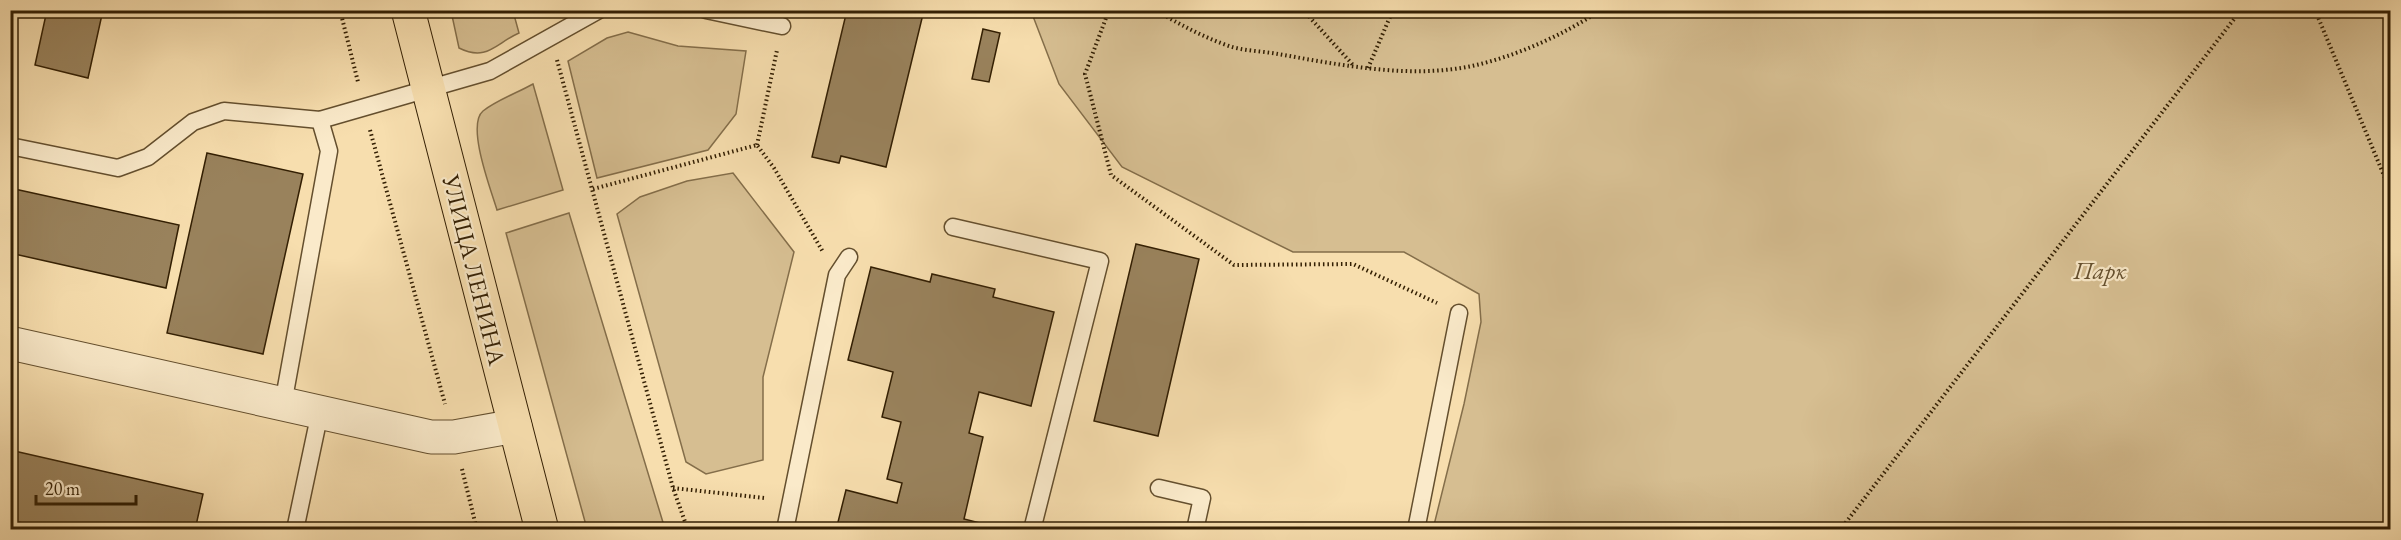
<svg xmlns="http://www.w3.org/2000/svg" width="2401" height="540" viewBox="0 0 2401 540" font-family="'EB Garamond',serif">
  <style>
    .green { fill: #d6be91; stroke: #846e4a; stroke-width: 1.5 }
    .building { fill: #99825c; stroke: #331f03; stroke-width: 1.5 }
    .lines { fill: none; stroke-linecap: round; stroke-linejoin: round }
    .lane-casing { stroke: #644f2e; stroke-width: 19 }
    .street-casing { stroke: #644f2e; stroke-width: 35 }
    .primary-casing { stroke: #331f03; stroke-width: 35 }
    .path { stroke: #331f03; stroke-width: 4; stroke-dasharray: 1.5 3; stroke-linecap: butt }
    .lane { stroke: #faeaca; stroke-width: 16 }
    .street { stroke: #faeaca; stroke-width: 33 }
    .primary { stroke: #f7deae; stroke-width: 33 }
    .labels { text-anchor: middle; stroke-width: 4.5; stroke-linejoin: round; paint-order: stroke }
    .street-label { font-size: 24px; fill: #331f03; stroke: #faeaca }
    .park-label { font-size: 24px; font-style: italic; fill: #644f2e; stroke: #faeaca }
  </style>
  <rect width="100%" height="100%" fill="#f7deae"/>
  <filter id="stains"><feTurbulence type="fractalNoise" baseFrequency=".00333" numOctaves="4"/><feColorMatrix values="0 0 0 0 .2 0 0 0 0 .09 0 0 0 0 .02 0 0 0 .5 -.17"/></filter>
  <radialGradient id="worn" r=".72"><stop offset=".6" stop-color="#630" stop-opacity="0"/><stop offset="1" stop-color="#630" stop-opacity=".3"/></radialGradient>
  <g class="green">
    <path d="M451,11H513L519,33C496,43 487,62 459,48Z"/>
    <path d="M1031,11H2390V529H1433L1464,404L1481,322L1479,294L1404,252H1293L1122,167L1059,84Z"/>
    <path d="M628,32L678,46L746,51L736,114L708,150L597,178L568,61L607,38Z"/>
    <path d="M533,84L563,190L497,210C491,190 466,125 483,111C497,100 517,93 533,84Z"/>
    <path d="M733,173L794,252L763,377V460L706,474L686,462L617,214L640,197L687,181Z"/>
    <path d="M569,213L665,529H587L506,233Z"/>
  </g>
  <g class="building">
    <path d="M47,10H103L88,78L35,65Z"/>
    <path d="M847,10H924L886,167L841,156L839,163L812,157Z"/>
    <path d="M983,29L1000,33L989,82L972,79Z"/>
    <path d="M207,153L303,174L263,354L167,333Z"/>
    <path d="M10,188L179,225L166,288L10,253Z"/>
    <path d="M1136,244L1199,259L1158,436L1094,421Z"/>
    <path d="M871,267L930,282L932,274L995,289L993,297L1054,312L1031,406L979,392L969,433L983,437L964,519L980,523L978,530H836L846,490L897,503L902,483L887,479L901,422L882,417L893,372L848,360Z"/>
    <path d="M10,450L203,494L195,530H50L10,520Z"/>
  </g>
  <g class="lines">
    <defs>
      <g id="lane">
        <path d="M706,10L782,26"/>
        <path d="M10,146L118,168L148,157L193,122L224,111L320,120L490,71L599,10"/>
        <path d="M953,227L1100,261L1032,530"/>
        <path d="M283,404L329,151L320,120"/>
        <path d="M1159,488L1202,498L1195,530"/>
        <path d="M295,530L320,412"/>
        <path d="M785,530L837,275L849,257"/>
        <path d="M1416,530L1459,313"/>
      </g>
      <path id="street" d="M10,343L431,437H454L515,426"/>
      <path id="primary" d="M408,10L542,530"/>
    </defs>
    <use href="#lane" class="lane-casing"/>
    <use href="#street" class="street-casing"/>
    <use href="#primary" class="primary-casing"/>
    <g class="path">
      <path d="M340,10L358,82"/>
      <path d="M1109,10L1085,74L1111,175L1234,265L1353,264L1437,303"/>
      <path d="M1155,10C1179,24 1203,37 1229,46C1244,51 1262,51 1278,54C1341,65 1409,79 1472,66C1517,56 1563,35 1601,10"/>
      <path d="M1303,10L1354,66"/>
      <path d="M2315,10L2390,190"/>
      <path d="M557,60L673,488L688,530"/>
      <path d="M1368,68L1393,10"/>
      <path d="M370,130L445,404"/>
      <path d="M757,145L777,50"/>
      <path d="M593,189L757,145L774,168L823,252"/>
      <path d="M462,469L477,530"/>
      <path d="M673,488L765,498"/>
      <path d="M1840,530L2241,10"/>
    </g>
    <use href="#lane" class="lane"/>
    <use href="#street" class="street"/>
    <use href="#primary" class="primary"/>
  </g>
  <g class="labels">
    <g class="street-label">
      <text transform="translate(474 270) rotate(76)" y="8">УЛИЦА ЛЕНИНА</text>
    </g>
    <g class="park-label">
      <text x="2100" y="279">Парк</text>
    </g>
  </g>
  <rect width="2401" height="540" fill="none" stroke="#f7deae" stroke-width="36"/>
  <rect x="12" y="12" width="2377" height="516" fill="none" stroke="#331f03" stroke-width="3"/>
  <rect x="18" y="18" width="2365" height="504" fill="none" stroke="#331f03" stroke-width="1.5"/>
  <path d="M36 495v9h100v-9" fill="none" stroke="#331f03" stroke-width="3"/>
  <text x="45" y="495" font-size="18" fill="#331f03" stroke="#faeaca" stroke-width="4.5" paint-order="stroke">20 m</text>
  <rect width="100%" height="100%" filter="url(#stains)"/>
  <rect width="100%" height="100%" fill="url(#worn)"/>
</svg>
